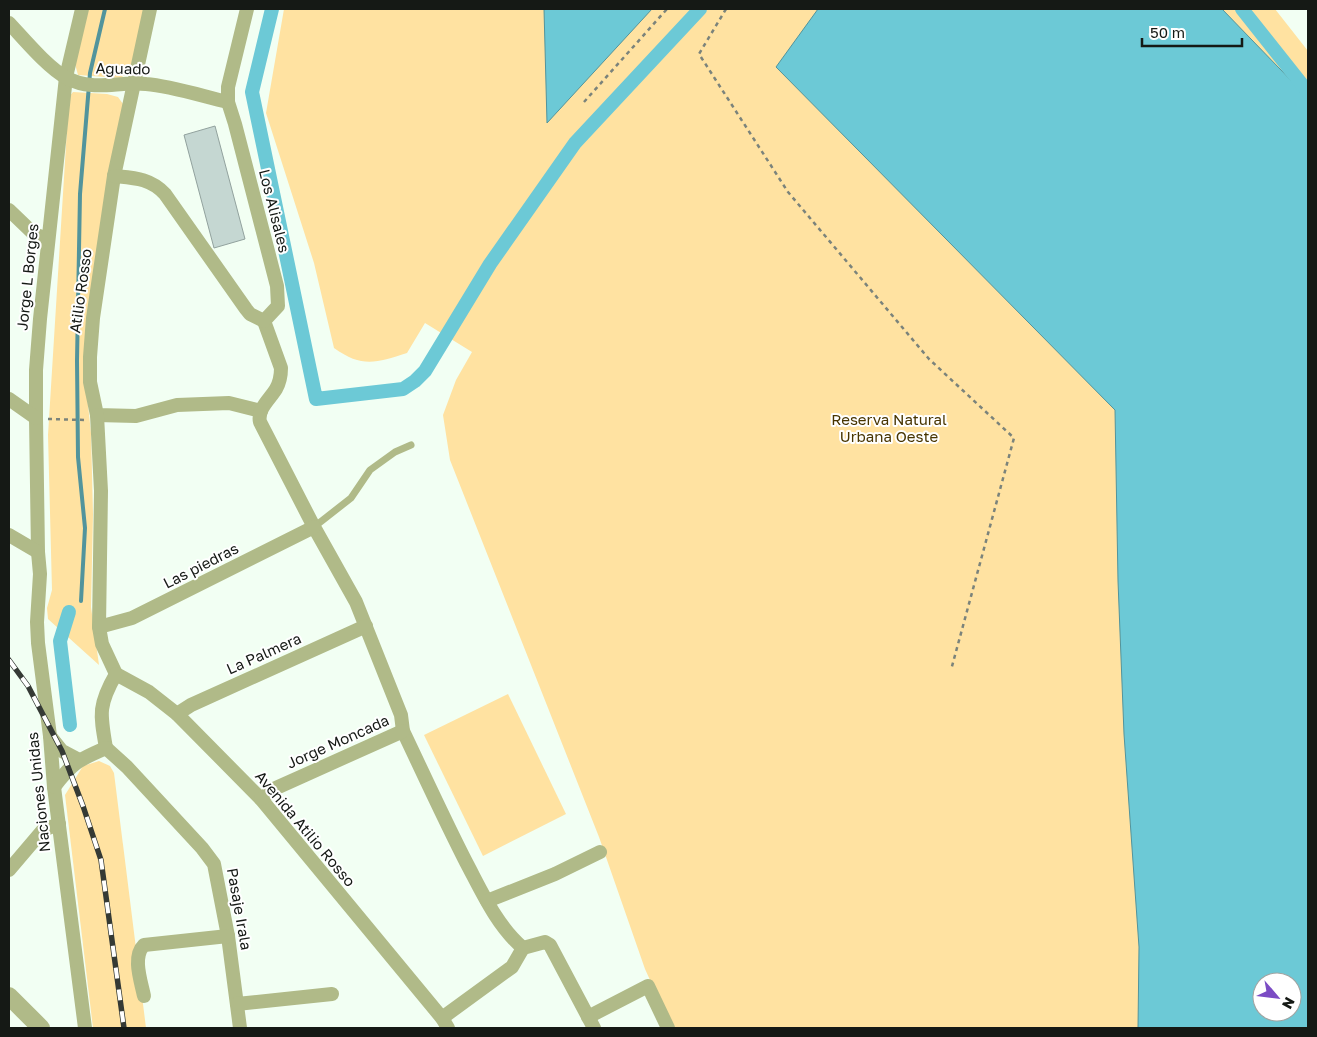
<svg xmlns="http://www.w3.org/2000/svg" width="1317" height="1037" viewBox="0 0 1317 1037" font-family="'Golos Text',sans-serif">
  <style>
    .green { fill: #ffe2a1; fill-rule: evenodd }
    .water { fill: #6cc9d6; stroke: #52949c; fill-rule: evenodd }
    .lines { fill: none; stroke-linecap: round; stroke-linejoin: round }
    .stream { stroke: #52949c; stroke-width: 4 }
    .canal { stroke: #6cc9d6; stroke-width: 14 }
    .building { fill: #c5d7d2; stroke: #92a29e }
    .path { stroke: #7b837b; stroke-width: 2.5; stroke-dasharray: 4 4; stroke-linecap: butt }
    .service { stroke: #b0ba88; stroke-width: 7 }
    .minor { stroke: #b0ba88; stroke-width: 14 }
    .tertiary { stroke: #b0ba88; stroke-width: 18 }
    .rail-casing { stroke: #353a35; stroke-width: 5.5 }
    .rail { stroke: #fff; stroke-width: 4; stroke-dasharray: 11; stroke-linecap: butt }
    .labels { text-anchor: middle; stroke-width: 4; stroke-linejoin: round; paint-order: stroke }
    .street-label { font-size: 15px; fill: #151915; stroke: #fff }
    .park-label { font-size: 15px; fill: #483500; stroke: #fff }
  </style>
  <rect width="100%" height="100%" fill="#f2fff3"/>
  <g class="green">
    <path d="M87,9H146L132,68L127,74L120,78L78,75L75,64Z"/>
    <path d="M284,9H1275L1308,51V1028H675L660,1002L645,969L599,837L450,460L443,415L456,380L472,352L425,323L407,353C376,363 362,368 334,348L314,263L266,113ZM1262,982H1292V1012H1262Z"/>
    <path d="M73,92L107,94L118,97L123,104L85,377L91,433L93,514L91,607L99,665L48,619L47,608L52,590L48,435L69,97Z"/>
    <path d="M508,694L566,814L483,856L424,735Z"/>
    <path d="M99,761L110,766L114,773L146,1028H93L65,795L83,766Z"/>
  </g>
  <g class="water">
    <path d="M544,9H652L547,123Z"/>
    <path d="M818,9H1222L1308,98V1028H1138L1139,947L1124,734L1118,581L1115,410L776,67ZM1262,982H1292V1012H1262Z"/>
  </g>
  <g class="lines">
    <path class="stream" d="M81,601L85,528L78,457L77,361L80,194L90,73L105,9"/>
    <g class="canal">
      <path d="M272,9L252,92L316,399L403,389L415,381L425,371L490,264L575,143L700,9"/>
      <path d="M1242,9L1308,92"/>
      <path d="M69,612L60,641L70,725"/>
    </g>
  </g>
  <path class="building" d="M215,126L245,239L214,248L184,135Z"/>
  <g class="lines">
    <g class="path">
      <path d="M726,9L699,54L788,192L929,359L1014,438L951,670"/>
      <path d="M584,102L667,9"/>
      <path d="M48,419L85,420"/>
    </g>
    <path class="service" d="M314,527L351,498L370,470L395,452L411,445"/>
    <g class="minor">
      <path d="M82,9L66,77L40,319L36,370V418L38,552L40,574L37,622L38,643L50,736L54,787L85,1028"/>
      <path d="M150,9L114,176L93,318L90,357V382L97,415L136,416L177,405L229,403L261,411"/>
      <path d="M247,9L228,87V102L235,124L277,286L278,306L264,321L281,368C281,375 280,382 276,389C270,399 257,409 260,422L314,527L356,602L401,715L403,731C424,775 444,819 466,862C482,892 497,926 523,948"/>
      <path d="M9,23C24,39 48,68 67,78C93,92 118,81 146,84C171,86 202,96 228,102"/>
      <path d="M114,176C134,178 150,178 165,194L246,309L250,314L264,321"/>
      <path d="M9,210L34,234L48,239"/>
      <path d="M9,399L36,418"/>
      <path d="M97,415L101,491L99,627L102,644L116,674"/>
      <path d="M9,535L38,552"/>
      <path d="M99,627L132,618L314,527"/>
      <path d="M116,674L149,692L177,714L261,799L442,1018L448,1028"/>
      <path d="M177,714L191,705L366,626"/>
      <path d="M50,736L62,751L79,760"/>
      <path d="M106,748L127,767L202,848L214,864L228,936L240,1028"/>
      <path d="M106,748C100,714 98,705 116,674"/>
      <path d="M54,787C72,763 78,760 106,748"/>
      <path d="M261,799L276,788L403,731"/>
      <path d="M9,870L43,830L59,824"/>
      <path d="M487,901L555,874L600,852"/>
      <path d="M523,948L545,942L550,945L594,1028"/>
      <path d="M144,996C141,981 132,957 144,945L228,936"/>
      <path d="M237,1004L332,994"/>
      <path d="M588,1017L648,986L668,1028"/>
      <path d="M442,1018L512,967L523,948"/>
    </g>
    <path class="tertiary" d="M9,996L41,1028"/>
    <defs>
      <path id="rail" d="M9,660L28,686L62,751L83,806L101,860L124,1028"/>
    </defs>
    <use href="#rail" class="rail-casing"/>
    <use href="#rail" class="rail"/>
  </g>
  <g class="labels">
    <g class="street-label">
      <text transform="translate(123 69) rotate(1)" y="5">Aguado</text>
      <text transform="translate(274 211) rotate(76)" y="5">Los Alisales</text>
      <text transform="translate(28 277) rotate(-84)" y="5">Jorge L Borges</text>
      <text transform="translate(81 291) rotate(-82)" y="5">Atilio Rosso</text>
      <text transform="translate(201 566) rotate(-27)" y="5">Las piedras</text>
      <text transform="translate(264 654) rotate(-24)" y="5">La Palmera</text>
      <text transform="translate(338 742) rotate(-24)" y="5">Jorge Moncada</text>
      <text transform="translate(39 792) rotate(-96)" y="5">Naciones Unidas</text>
      <text transform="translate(305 829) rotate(50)" y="5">Avenida Atilio Rosso</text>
      <text transform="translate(239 909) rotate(80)" y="5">Pasaje Irala</text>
    </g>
    <g class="park-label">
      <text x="889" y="425">Reserva Natural<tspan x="889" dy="17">Urbana Oeste</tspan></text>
    </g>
  </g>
  <rect width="1317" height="1037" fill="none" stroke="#151915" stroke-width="20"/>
  <g transform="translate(1277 997) rotate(118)"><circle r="24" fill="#ffffff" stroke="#a1a3a1"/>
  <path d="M0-4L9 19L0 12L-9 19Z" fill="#7b4cc4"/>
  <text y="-8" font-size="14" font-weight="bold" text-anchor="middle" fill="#151915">N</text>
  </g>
  <path d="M1142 38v8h100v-8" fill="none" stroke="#151915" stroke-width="2.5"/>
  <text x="1150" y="38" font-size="15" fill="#151915" stroke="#ffffff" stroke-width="4" paint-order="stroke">50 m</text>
</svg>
